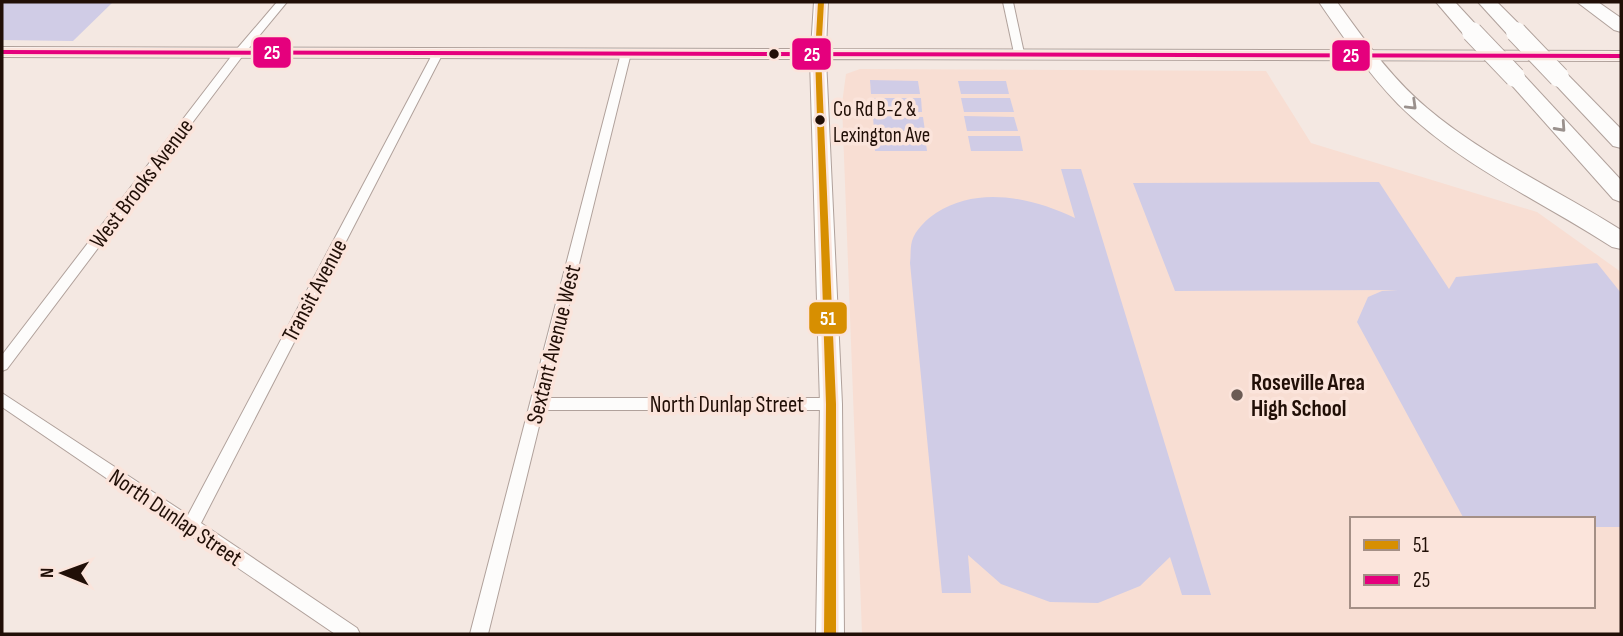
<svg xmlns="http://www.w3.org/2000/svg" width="1623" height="636" viewBox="0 0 1623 636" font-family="'Sofia Sans Condensed',sans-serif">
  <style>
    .built { fill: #f8ded3; fill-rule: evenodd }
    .green { fill: #d0cce6 }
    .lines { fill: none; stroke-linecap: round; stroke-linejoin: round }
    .street-casing { stroke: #b0a19b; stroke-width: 2 }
    .secondary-casing { stroke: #b0a19b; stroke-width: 2 }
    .highway-casing { stroke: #b0a19b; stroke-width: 2 }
    .street { fill: #fdfcfb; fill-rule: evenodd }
    .secondary { fill: #fdfcfb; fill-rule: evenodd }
    .highway { fill: #fdfcfb; fill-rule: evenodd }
    .highway-bridge-casing { stroke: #b0a19b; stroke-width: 22; stroke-linecap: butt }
    .highway-bridge { stroke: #fdfcfb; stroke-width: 20 }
    .bus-1-casing { stroke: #fbe4db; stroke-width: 5 }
    .bus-2-casing { stroke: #fbe4db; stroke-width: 5 }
    .bus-1 { fill: #d78f01; fill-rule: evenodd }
    .bus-2 { fill: #e5007d; fill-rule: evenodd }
    .oneway { stroke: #9a918d }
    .bus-dot { fill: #210f07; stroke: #fbe4db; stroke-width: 2.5 }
    .poi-dot { fill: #6b5b54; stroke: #fbe4db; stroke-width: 2.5 }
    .labels { text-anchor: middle; stroke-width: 7; stroke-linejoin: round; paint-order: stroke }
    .bus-label { font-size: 21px; fill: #210f07; stroke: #fbe4db; text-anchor: start }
    .street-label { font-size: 23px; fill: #210f07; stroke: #fbe4db }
    .poi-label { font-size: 23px; font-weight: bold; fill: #210f07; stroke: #fbe4db; text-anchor: start }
    .line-badge { stroke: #fbe4db; stroke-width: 2.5 }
    .badge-label { font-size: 19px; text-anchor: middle; font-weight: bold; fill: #fff }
  </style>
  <rect width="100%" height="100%" fill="#f4e8e2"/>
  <path class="built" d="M860,69L1266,71L1311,143L1537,212L1621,272V634H862L842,104L846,74ZM1352,519H1593V606H1352Z"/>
  <g class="green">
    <path d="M2,2H113L73,41L2,40Z"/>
    <path d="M870,80L918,81L920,94H871Z"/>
    <path d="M958,81H1006L1009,94H961Z"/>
    <path d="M871,98H921L922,112H872Z"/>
    <path d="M961,98H1010L1014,112H964Z"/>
    <path d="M873,116L923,117L925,131H874Z"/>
    <path d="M964,116L1014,117L1018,131H967Z"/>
    <path d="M874,135L925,136L927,151H875Z"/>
    <path d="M968,136H1020L1023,151H971Z"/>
    <path d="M1061,169H1081L1211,595H1182L1170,557L1140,586L1098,603L1050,602L1001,584L968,555L971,593H942L910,263C911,256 910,248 912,241C915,230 927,219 936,213C979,185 1032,198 1075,218Z"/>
    <path d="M1379,182L1449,289L1456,277L1597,263L1621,293V527H1593V519H1464L1357,322L1368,297L1382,291L1398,290L1175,291L1133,183Z"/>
  </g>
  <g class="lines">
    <defs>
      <g id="street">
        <path d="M277,2H287L244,54L7,369L2,371V355L236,50Z"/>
        <path d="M1003,2H1013L1024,53L1023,55L1019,56L1014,53Z"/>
        <path d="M438,50L443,53L201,523L357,628L360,634H335L2,407V393L188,515L433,53Z"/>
        <path d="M626,50L631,53L546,398H831L836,400L839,404L836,408L831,410H543L488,634H470L621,53Z"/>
      </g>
      <path id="secondary" d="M814,2H828L826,49L1621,51V61L826,59L842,404L844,634H816L820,404L810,59L2,57V47L811,49Z"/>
      <g id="highway">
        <path d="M1319,2H1337C1364,39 1391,78 1427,108C1485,157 1556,189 1621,230V249L1612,247C1541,201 1459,165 1398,104C1368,73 1343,37 1319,2Z"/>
        <path d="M1436,2H1455L1479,28L1481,32L1479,36H1465Z"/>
        <path d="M1478,2H1497L1523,28L1525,32L1523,36H1509Z"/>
        <path d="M1577,2H1598L1621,18V32L1614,30Z"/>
        <path d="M1515,71L1522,73L1621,180V202L1613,199L1508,81L1505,77L1508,73Z"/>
        <path d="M1559,71L1566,73L1621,129V148L1613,146L1552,81L1549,77L1552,73Z"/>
      </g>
    </defs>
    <use href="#street" class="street-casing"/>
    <use href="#secondary" class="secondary-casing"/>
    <use href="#highway" class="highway-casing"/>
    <use href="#street" class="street"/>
    <use href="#secondary" class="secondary"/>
    <use href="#highway" class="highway"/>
    <defs>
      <g id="highway-bridge">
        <path d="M1472,32L1515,77"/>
        <path d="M1516,32L1559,77"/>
      </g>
    </defs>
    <use href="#highway-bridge" class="highway-bridge-casing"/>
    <use href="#highway-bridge" class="highway-bridge"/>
    <defs>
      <path id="bus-1" d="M818,2H824L821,54L836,404V634H824L826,404L815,54Z"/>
      <path id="bus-2" d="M2,50L1621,54V58L2,54Z"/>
    </defs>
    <use href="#bus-1" class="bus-1-casing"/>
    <use href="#bus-2" class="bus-2-casing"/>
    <use href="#bus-1" class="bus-1"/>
    <use href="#bus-2" class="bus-2"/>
  </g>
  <defs><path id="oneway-chevron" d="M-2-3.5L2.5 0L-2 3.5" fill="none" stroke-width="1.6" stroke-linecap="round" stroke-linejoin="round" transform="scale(1.75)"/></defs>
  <g class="oneway">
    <use href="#oneway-chevron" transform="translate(1412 105) rotate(44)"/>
    <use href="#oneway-chevron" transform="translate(1561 127) rotate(48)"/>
  </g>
  <g class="bus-dot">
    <circle cx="774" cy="54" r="6"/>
    <circle cx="820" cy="120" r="6"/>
  </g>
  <circle class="poi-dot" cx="1237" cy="395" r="7"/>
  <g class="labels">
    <g class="bus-label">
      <text x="833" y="116">Co Rd B-2 &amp;<tspan x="833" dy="26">Lexington Ave</tspan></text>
    </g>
    <g class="street-label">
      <text transform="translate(141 183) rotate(-53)" y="8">West Brooks Avenue</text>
      <text transform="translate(314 290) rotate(-62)" y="8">Transit Avenue</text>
      <text transform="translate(553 344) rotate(-76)" y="8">Sextant Avenue West</text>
      <text x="727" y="412">North Dunlap Street</text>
      <text transform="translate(176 517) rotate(34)" y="8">North Dunlap Street</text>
    </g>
    <g class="poi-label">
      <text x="1251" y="390">Roseville Area<tspan x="1251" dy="26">High School</tspan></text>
    </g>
  </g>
  <g class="line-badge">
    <rect x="252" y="36" width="40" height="33" rx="7" fill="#e5007d"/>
    <rect x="791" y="37" width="41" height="34" rx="7" fill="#e5007d"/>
    <rect x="1331" y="39" width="40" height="33" rx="7" fill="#e5007d"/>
    <rect x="808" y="301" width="40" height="34" rx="7" fill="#d78f01"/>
  </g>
  <g class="badge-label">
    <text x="272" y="59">25</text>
    <text x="812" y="61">25</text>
    <text x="1351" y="62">25</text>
    <text x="828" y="325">51</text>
  </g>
  <rect width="1623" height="636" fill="none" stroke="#210f07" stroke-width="7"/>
  <rect x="1350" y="517" width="245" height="91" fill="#fbe4db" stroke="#a48f86" stroke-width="2"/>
  <rect x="1364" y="540" width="35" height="10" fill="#d78f01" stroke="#a48f86" stroke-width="2"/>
  <text x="1413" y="552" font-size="21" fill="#210f07">51</text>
  <rect x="1364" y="575" width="35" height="10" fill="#e5007d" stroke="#a48f86" stroke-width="2"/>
  <text x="1413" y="587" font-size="21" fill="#210f07">25</text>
  <g transform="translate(63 573) rotate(271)" stroke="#fbe4db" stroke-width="5" paint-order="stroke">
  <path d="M0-5L12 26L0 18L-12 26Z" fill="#210f07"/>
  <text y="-10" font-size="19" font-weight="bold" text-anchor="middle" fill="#210f07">N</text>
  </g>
</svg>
